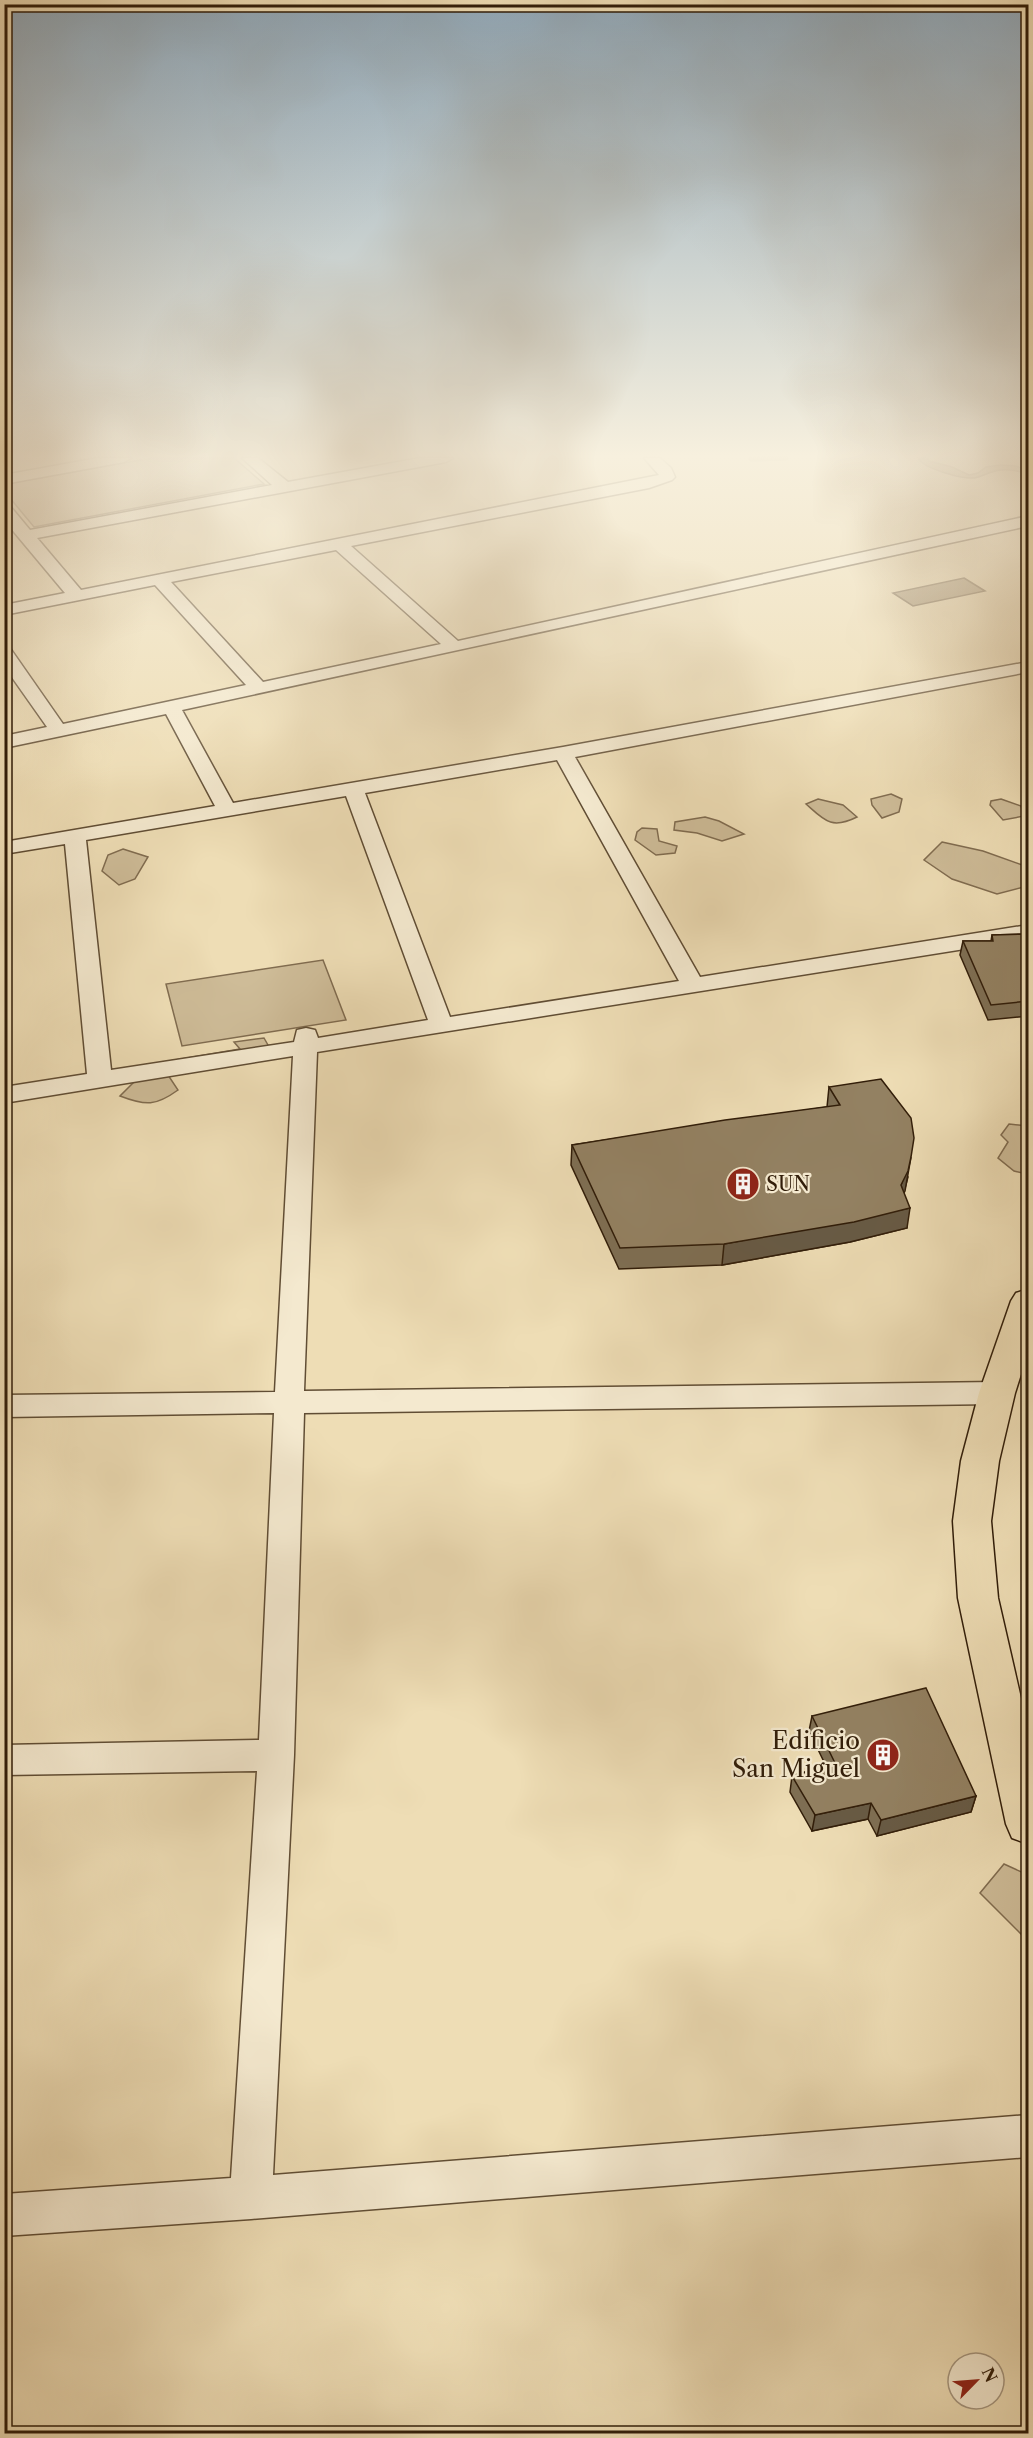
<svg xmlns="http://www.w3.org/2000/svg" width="1033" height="2438" viewBox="0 0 1033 2438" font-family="'Libre Caslon Text',serif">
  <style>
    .green { fill: #cebc98; stroke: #806c50; stroke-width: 1.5 }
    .water { fill: #ae9c7b; stroke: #7c694d; stroke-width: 1.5 }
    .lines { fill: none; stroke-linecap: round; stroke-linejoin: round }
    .stream { stroke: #7c694d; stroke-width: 5 }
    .minor-casing { stroke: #604d34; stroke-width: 3 }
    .primary-casing { stroke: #311d09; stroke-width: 3 }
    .minor { fill: #f4e9cf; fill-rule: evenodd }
    .primary { fill: #eeddb5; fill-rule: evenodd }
    .wall { fill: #7e6f54; stroke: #311d09; stroke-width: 1.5 }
    .shaded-wall { fill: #675a45; stroke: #311d09; stroke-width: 1.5 }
    .building { fill: #938162; stroke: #311d09; stroke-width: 1.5 }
    .labels { text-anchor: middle; stroke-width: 4.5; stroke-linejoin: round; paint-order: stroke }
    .poi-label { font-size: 20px; fill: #311d09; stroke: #f4e9cf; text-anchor: start }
    .near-poi-label { font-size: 24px; fill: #311d09; stroke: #f4e9cf; text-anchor: end }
  </style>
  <rect width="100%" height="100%" fill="#eeddb5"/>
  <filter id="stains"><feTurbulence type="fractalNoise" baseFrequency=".00333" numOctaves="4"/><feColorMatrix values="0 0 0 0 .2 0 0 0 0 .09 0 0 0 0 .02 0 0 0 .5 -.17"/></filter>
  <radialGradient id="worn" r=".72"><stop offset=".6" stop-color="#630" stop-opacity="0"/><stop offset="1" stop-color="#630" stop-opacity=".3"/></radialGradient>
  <g class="green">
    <path d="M152,458H234L264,484L34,527L5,492V484Z"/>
    <path d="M891,794L902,799L899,812L882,818L872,805L871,799Z"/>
    <path d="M818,799L843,805L857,817C831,830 824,820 806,804Z"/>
    <path d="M1001,799L1021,806L1024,816L1003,820L990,805L991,801Z"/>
    <path d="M705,817L719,821L744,834L722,841L697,833L674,830L675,822Z"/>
    <path d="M642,828L657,829L659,841L677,846L675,853L656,855L635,840L637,832Z"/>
    <path d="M942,842L983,851L1025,866L1024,887L997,894L952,879L924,860Z"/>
    <path d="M123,849L148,857L135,879L119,885L102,871L108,855Z"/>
    <path d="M323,960L346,1020L182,1046L166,984Z"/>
    <path d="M264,1038L268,1045L274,1047L122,1069L240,1049L234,1042Z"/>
    <path d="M168,1075L178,1090C156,1106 146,1106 120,1096L140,1076Z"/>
    <path d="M1009,1124L1028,1126L1027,1174L1014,1171L998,1158L1008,1142L1001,1135Z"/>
    <path d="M1004,1864L1028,1875V1932L1022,1935L980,1893Z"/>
  </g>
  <g class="water">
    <path d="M918,458H927L929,461L952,467L969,475L978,473L986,467L1001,465L1016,466L1028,471V475C1019,470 1003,468 992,472C985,474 981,477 974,478C962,479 924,469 918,458Z"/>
    <path d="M964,578L985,591L913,606L893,593Z"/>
  </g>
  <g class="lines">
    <path class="stream" d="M751,459L786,458"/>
    <defs>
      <g id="minor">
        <path d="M98,458H131L124,462L4,484V475Z"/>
        <path d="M242,458H258L288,482L420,458H453L446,462L37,538L81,590L659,475L644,458H660L671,468L675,477L672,480L649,488L351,546L458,641L1028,516V526L182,710L233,803L563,747L1028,662V672L575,757L700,977L1028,925V939L317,1052L304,1391L997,1382L1008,1385L1012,1393L1008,1401L997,1404L304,1413L294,1755L273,2175L1028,2115V2157L251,2219L4,2236V2194L231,2178L257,1771L4,1775V1745L259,1740L274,1413L4,1417V1395L275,1392L293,1056L4,1103V1087L87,1074L65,844L4,854V842L215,806L166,714L4,748V736L47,727L4,666V647L10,648L63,724L246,685L155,585L4,615V605L65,593L4,520V504L10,506L30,530L272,485ZM336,550L441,644L263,682L171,582ZM557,760L679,981L450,1017L365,793ZM346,796L428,1020L318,1038L315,1030L306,1028L297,1030L294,1042L111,1070L86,840Z"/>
      </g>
      <path id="primary" d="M1028,1289V1352L1015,1393L999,1461L991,1521L998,1598L1028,1729V1844L1012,1838L1006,1824L958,1598L953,1521L961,1461L979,1393L1011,1301L1016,1293Z"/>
    </defs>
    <use href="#minor" class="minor-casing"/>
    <use href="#primary" class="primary-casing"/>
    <use href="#minor" class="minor"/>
    <use href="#primary" class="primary"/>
  </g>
  <g class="wall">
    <path d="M1029,934V1016L988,1020L960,955L963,941H991L992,935Z"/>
    <path d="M829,1087L908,1177L904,1192L907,1228L850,1242L722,1265L619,1269L571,1165L572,1145L827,1107Z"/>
    <path d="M812,1716L976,1796L971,1812L877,1836L868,1819L812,1831L790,1792L792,1776L826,1766L809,1731Z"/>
  </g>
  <g class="shaded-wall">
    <path d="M911,1157L905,1191L898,1205L901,1185Z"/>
    <path d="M910,1208L907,1228L850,1242L722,1265L724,1244Z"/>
    <path d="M976,1796L971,1812L877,1836L881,1820Z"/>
    <path d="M871,1803L868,1819L812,1831L815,1815Z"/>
  </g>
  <g class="building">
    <path d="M1029,934V969H1027L1029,973V1001L991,1005L963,941H993L992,935Z"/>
    <path d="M881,1079L911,1118L914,1138L911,1157L908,1171L901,1185L910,1208L854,1222L724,1244L620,1248L572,1145L725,1120L840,1105L829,1087Z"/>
    <path d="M926,1688L976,1796L881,1820L871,1803L815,1815L792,1776L835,1763L812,1716Z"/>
  </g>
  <linearGradient id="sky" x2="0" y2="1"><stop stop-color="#91aabc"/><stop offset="0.57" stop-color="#f7f0de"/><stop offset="1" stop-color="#f7f0de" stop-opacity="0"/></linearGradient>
  <rect width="1033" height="800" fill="url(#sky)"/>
  <defs>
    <symbol id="building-disc" viewBox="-11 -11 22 22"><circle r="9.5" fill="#8f2418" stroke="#f4e9cf"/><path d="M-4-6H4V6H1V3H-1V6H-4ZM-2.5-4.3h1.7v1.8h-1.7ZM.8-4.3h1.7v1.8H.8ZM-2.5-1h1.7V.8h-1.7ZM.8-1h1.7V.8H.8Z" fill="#fff"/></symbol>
  </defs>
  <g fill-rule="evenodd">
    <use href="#building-disc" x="724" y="1165" width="38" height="38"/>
    <use href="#building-disc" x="864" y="1736" width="38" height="38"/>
  </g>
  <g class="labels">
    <g class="poi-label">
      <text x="766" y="1191">SUN</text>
    </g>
    <g class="near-poi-label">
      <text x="860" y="1749">Edificio<tspan x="860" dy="28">San Miguel</tspan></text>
    </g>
  </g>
  <rect width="1033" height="2438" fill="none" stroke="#eeddb5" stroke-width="24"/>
  <rect x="6" y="6" width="1021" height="2426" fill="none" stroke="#311d09" stroke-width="3"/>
  <rect x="12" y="12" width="1009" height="2414" fill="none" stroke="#311d09" stroke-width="1.5"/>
  <g transform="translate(976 2381) rotate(65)"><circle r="28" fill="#f4e9cf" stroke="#a69780" stroke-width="1.5"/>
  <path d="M0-4.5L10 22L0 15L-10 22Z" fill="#8f2418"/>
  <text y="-9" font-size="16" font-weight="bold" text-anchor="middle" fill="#311d09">N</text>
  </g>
  <rect width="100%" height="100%" filter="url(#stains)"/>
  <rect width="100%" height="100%" fill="url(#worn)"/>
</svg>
